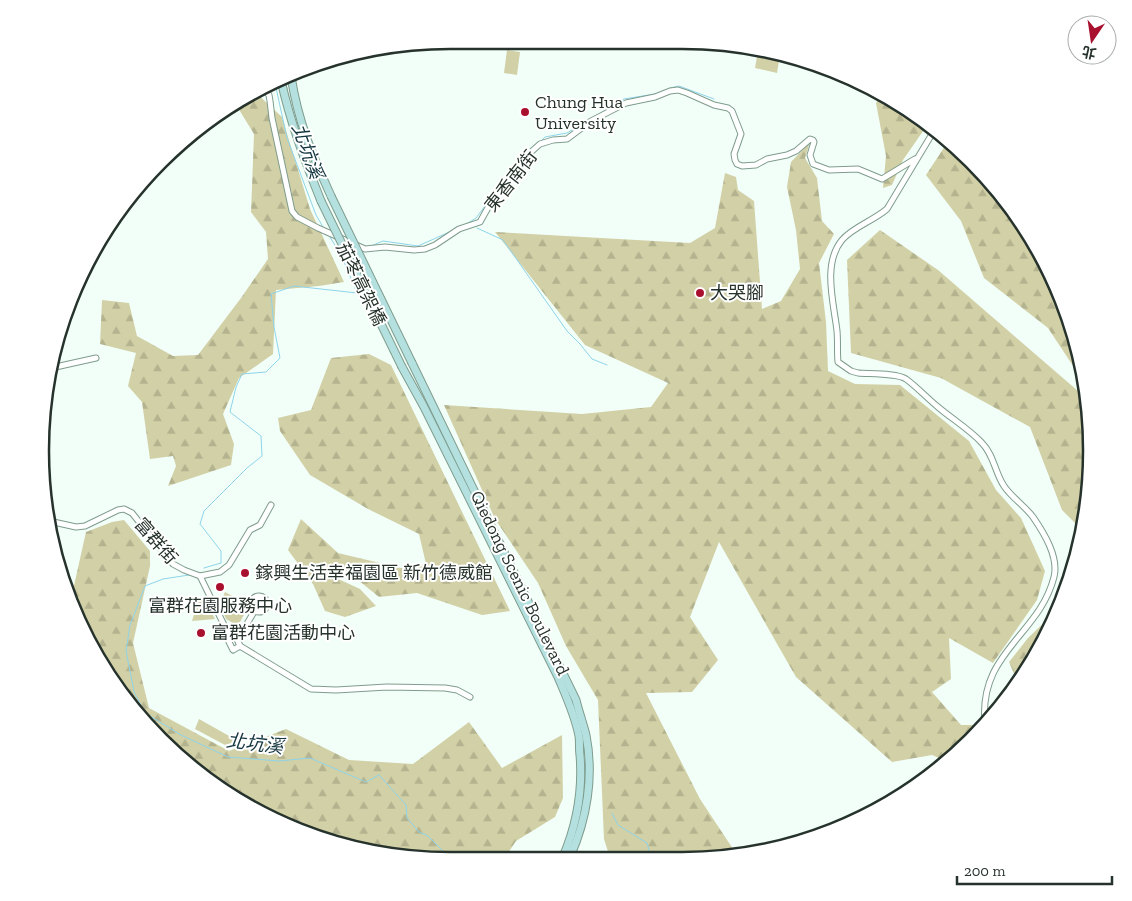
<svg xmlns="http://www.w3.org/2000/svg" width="1132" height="901" viewBox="0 0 1132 901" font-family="'Zilla Slab','Noto Sans TC',serif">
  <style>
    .forest { fill: url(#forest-firs) }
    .green { fill: #d2d0a6 }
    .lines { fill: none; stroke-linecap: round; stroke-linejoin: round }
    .stream { stroke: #8ed4eb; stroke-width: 1 }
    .street-casing { stroke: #7f9c8d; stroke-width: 7 }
    .secondary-casing { stroke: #7f9c8d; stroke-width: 9 }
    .street { stroke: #fff; stroke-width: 5 }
    .secondary { stroke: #b4e1e0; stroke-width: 7 }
    .secondary-bridge-casing { stroke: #7f9c8d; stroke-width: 9; stroke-linecap: butt }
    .secondary-bridge { stroke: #b4e1e0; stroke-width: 7 }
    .poi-dot { fill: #a8102e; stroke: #fff; stroke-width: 2 }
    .labels { text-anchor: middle; stroke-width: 4; stroke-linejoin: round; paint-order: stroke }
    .poi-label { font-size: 18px; fill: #26322c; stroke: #fff; text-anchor: start }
    .street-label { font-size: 18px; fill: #26322c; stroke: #fff }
    .water-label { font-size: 19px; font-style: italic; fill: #143640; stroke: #fff }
    .rim { fill: none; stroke: #26322c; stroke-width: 2.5 }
  </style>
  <defs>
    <pattern id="forest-firs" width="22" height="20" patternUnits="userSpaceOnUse" patternTransform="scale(1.25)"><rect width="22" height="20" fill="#d2d0a6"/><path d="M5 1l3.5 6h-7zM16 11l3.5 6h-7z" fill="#b4b38f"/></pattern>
  </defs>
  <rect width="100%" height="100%" fill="#f2fff8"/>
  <g class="forest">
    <path d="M254,91L282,117L310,209L344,282L319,286L276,290L273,354L239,378L223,414L234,444L231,465L168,486L176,466L173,456L150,459L142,402L128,386L136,353L100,344L102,300L129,303L137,336L173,356L198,355L241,298L268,259L266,232L251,212L254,134L235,103L246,95Z"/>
    <path d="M883,93L928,124L903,160L892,185L883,188L886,156L876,103Z"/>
    <path d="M949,140L1037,246L1065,306L1063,320L1073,331L1089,397L1091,478L1082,530L1062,510L1030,427L941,378L851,353L847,260L880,230L938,270L1078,391L1085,384L1048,328L984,278L961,221L926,175Z"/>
    <path d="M810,142L805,158L817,178L822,221L834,234L819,263L826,322L828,371L855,384L900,385L969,441L996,490L1021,518L1045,571L1037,600L993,663L949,638L951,679L932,692L961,725H973L975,735L948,762L932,755L892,762L796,677L719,542L690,617L718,660L692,692L646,693L700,799L737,855L709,860L610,858L604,839L598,700L566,646L538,583L495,519L444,405L582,414L651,407L668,383L585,345L495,232L690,243L715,228L725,173L736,177L738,190L754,201L762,309L781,301L800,269L796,230L787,187L791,162Z"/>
    <path d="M369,354L391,365L510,611L482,615L417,593L379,597L342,567L334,577L360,589L376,606L345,617L325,611L313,584L288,550L301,519L338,553L401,568L426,564L419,534L368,509L310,475L280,431L278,418L311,410L331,358Z"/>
    <path d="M124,520L150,551V566L133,643L149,708L229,751L286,729L349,760L413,764L469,722L502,768L562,735L563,798L555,817L516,841L506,856L371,853L294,830L222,792L142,721L95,655L71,599L86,532L112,522Z"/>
    <path d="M1058,609L1050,632L1018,683L1009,662L1028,638Z"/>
  </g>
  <g class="green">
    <path d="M507,50L520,52L517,75L504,73Z"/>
    <path d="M758,51L780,55L777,73L755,68Z"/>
    <path d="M225,592L249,605L238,626L226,619L220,604Z"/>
    <path d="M204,599L215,619L192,621L198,601Z"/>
    <path d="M199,719L238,741L225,745L195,729Z"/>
  </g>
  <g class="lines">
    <g class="stream">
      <path d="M275,83L287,138L316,215L323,227"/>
      <path d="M670,88L679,86L714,99"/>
      <path d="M599,114L624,99L655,94L667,90"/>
      <path d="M541,141L545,137L567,133L584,123"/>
      <path d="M503,183L523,159"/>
      <path d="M465,225L476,218L491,198"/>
      <path d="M477,228L503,240L567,331L580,344L592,359L607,365"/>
      <path d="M371,246L383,241L418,246L454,230"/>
      <path d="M204,568L221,563V551L200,524L204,511L247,468L262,456L261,436L230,412L236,387L242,374L266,372L280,358L274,327L271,294L294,286L357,293L342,257L330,237"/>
      <path d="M189,575L163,579L145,586L130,625L126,651L134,692L145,713L181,735L228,757L279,761L310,758L366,782L379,775L406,805L407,818L419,832L428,836L447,855"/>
      <path d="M612,813L618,825L647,843L650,854L656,859"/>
    </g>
    <defs>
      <g id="street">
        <path d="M263,88L269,95L270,101L272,118L292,211L297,217L318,228L365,249L385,247L414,250L425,249L435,245L459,229L480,222L494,197L519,169L531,152L540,144L553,140L567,139L591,121L626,103L655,97L670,91L678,90L687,93L714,105L728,108L732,111L741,134L734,154L735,160L737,164L742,166L756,165L767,159L787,155L796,151L810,139L813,140L814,142L810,155L813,164L829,170L858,169L882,179L915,159"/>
        <path d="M935,129L887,209C873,221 853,227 842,240C822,264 834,304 837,331C838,342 837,352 838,362L851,371L858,373C870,374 897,373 906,379C917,387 927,398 938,407C952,419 969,429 982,443C994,455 995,473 1004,486C1012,498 1025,506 1033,517C1044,533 1059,557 1054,577C1039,636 978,652 985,724"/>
        <path d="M51,368L96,358"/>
        <path d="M49,521L76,527L85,526L118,510L124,509L132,513L173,564L184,570L200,576L227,631L230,635L236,637L240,646"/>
        <path d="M200,576L220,572L229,565L250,530L260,525L271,505"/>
        <circle cx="259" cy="604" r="8"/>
        <path d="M230,635L229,642L233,650L240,646L311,689L336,690L387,687L445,688L457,690L470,697"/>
        <path d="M236,637L241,634L255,610"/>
      </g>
      <g id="secondary">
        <path d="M291,76C298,122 312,154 331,196"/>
        <path d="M281,80C290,122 305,161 321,201"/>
        <path d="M412,363L576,700C579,712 583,723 586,735C594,776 587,819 570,857"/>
        <path d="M402,367L424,407L558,677C566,696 575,715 579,736C580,742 579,749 580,755C583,791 577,824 563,857"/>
      </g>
    </defs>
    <use href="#street" class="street-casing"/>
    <use href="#secondary" class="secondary-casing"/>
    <use href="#street" class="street"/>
    <use href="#secondary" class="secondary"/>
    <defs>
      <g id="secondary-bridge">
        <path d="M331,196L412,363"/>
        <path d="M321,201L402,367"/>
      </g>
    </defs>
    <use href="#secondary-bridge" class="secondary-bridge-casing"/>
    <use href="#secondary-bridge" class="secondary-bridge"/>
  </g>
  <g class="poi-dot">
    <circle cx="525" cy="112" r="5"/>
    <circle cx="700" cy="293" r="5"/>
    <circle cx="245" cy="573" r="5"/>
    <circle cx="220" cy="587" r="5"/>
    <circle cx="201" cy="633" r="5"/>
  </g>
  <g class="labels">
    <g class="poi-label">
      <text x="535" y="108">Chung Hua<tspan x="535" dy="21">University</tspan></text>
      <text x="710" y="299">大哭腳</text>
      <text x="255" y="579">鎵興生活幸福園區 新竹德威館</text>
      <text x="220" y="612" text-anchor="middle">富群花園服務中心</text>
      <text x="211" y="639">富群花園活動中心</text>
    </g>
    <g class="street-label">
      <text transform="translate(511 181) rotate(-52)" y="6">東香南街</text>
      <text transform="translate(361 284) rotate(64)" y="6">茄苳高架橋</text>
      <text transform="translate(156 541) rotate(49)" y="6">富群街</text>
      <text transform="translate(520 583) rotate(64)" y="6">Qiedong Scenic Boulevard</text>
    </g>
    <g class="water-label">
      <text transform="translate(308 151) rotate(70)" y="7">北坑溪</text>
      <text transform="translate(255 743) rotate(7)" y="7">北坑溪</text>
    </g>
  </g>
  <path d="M0 0H1132V901H0ZM450 49H682A401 401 0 0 1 1083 450V451A401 401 0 0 1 682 852H450A401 401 0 0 1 49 451V450A401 401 0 0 1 450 49Z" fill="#fff" fill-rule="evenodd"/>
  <path class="rim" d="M450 49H682A401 401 0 0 1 1083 450V451A401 401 0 0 1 682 852H450A401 401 0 0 1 49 451V450A401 401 0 0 1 450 49Z"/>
  <g transform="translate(1092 40) rotate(193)"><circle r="24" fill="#ffffff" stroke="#a8adab"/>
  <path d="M0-4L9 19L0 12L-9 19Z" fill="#a8102e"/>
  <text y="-8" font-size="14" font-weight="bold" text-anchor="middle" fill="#26322c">北</text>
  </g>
  <path d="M957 876v8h155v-8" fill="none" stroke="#26322c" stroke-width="2.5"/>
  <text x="964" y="876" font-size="15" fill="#26322c" stroke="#ffffff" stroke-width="4" paint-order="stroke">200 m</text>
</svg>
